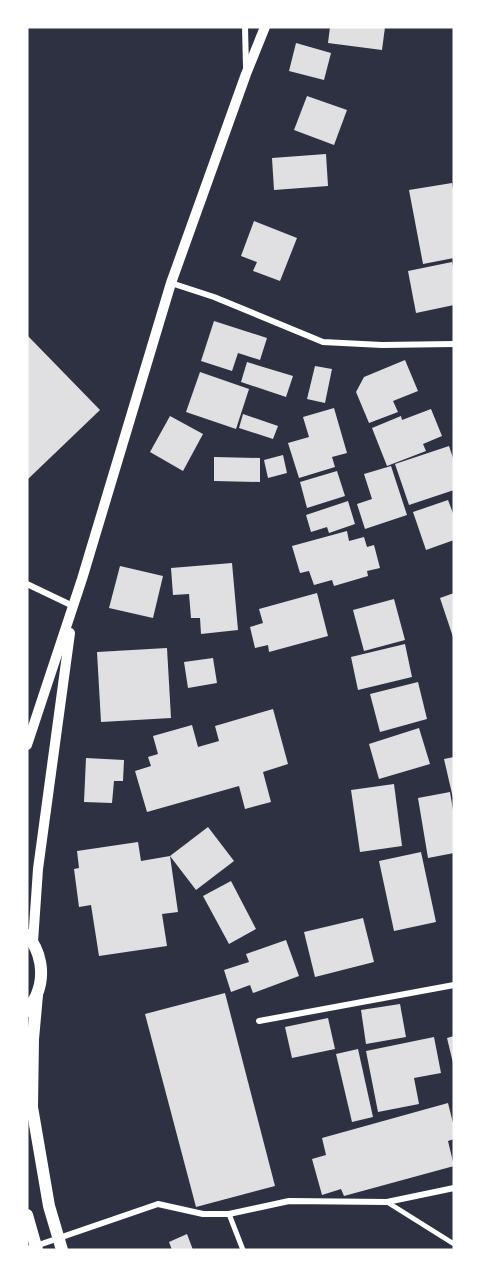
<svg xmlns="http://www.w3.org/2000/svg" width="481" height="1277" viewBox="0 0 481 1277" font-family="'PT Sans Narrow',sans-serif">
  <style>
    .building { fill: #e0e0e3 }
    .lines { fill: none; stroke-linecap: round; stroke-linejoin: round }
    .pedestrian { stroke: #fff; stroke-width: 5 }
    .minor { stroke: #fff; stroke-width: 6 }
    .tertiary { stroke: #fff; stroke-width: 10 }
    .secondary { stroke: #fff; stroke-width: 12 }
  </style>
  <rect width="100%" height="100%" fill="#2d3142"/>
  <g class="building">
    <path d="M330,27H385L382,50L328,43Z"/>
    <path d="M296,43L331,53L324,80L289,71Z"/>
    <path d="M307,96L347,110L334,145L294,130Z"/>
    <path d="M326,154L328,186L274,190L272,158Z"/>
    <path d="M452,183L454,194V258L423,264L409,190Z"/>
    <path d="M254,221L297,238L280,281L253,271L257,262L241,256Z"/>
    <path d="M452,262L454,271V305L416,313L408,271Z"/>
    <path d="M214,321L267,338L260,360L238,353L232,371L201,361Z"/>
    <path d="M27,335L100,410L27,480Z"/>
    <path d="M405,360L418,391L393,401L398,412L369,423L356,392L364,377Z"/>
    <path d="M247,362L293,376L286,397L241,382Z"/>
    <path d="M315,366L332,369L325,403L307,399Z"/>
    <path d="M200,372L249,389L236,429L186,412Z"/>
    <path d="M334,408L347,453L332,457L335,467L299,478L288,443L309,437L303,417Z"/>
    <path d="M431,409L442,436L423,444L426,451L387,466L372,428L401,416L402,420Z"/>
    <path d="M243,414L278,426L273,439L239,428Z"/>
    <path d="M170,416L203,434L183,471L150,452Z"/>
    <path d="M449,446L454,461V490L409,505L395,464Z"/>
    <path d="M283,455L287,473L268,478L264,460Z"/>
    <path d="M214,457L260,458V482L214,481Z"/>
    <path d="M391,466L407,515L365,529L357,504L372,499L364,474Z"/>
    <path d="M337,471L345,496L307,508L300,482Z"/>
    <path d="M448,500L454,516V540L426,550L413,512Z"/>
    <path d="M348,501L355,524L329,533L327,527L311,532L306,515Z"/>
    <path d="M347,531L349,541L364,537L367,547L374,545L380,568L367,571L368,576L334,586L332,580L314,585L309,571L300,573L292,546Z"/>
    <path d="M232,563L238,630L201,634L200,618H191L189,594L173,595L171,568Z"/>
    <path d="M120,566L163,576L153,618L109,608Z"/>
    <path d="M317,593L328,636L269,652L268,645L255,648L250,627L263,623L259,609Z"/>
    <path d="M454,593V640L440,598Z"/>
    <path d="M394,599L405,640L364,651L353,610Z"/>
    <path d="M405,644L412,677L358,690L351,657Z"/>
    <path d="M167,648L171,718L101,722L97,652Z"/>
    <path d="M213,658L217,683L188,688L184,662Z"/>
    <path d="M418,682L427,719L380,732L370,694Z"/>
    <path d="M273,709L288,764L263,772L271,802L245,809L239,786L147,812L135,771L151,766L148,757L158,754L153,736L192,725L198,747L219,741L215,726Z"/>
    <path d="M419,728L430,764L379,779L369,744Z"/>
    <path d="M454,757V798H453L444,759Z"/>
    <path d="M86,758L124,760L123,781H114L112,803L84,802Z"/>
    <path d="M394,784L402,846L360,852L351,790Z"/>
    <path d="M450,792L454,816V853L428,858L418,798Z"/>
    <path d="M208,827L234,861L196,890L170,856Z"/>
    <path d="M138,842L141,861L170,856L178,912L162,914L167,946L99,956L91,905L79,907L74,869L79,868L77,851Z"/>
    <path d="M421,852L436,922L394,931L379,861Z"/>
    <path d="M231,881L256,929L229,944L203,896Z"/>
    <path d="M363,918L374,962L315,977L304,932Z"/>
    <path d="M286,940L299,976L253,993L250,985L231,992L224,970L249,962L246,954Z"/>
    <path d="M225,993L275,1186L196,1207L145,1014Z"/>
    <path d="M400,1004L406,1037L366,1044L361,1010Z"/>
    <path d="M328,1018L335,1049L292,1058L285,1027Z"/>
    <path d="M454,1036V1063H453L447,1038Z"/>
    <path d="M434,1037L441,1073L414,1078L419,1104L378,1112L366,1051Z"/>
    <path d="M358,1049L373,1117L352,1122L336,1054Z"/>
    <path d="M448,1103L454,1127V1139L448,1141L454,1166L344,1196L341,1189L322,1195L312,1159L326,1155L322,1138Z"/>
    <path d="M187,1234L193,1250H172L169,1242Z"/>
  </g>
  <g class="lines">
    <g class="pedestrian">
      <path d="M387,1202L454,1244"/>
      <path d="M229,1214L243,1250"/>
    </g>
    <g class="minor">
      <path d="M245,27L246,67"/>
      <path d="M171,283L214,297L323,342L382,345L454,344"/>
      <path d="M27,584L73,606"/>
      <path d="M259,1021L454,985"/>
      <path d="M27,1249L158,1204L203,1214H229L289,1201L387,1202L454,1188"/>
    </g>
    <g class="tertiary">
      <path d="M27,745L82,579L171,283L246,74L265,27"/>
      <path d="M33,942L38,869L70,633"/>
    </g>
    <g class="secondary">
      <path d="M27,935C41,951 45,974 37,994C35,1000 30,1005 27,1011"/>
      <path d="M37,995L33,1039L32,1107L49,1206L62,1250"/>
      <path d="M27,1215L37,1250"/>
    </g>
  </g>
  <rect width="481" height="1277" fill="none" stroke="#ffffff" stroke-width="57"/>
</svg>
